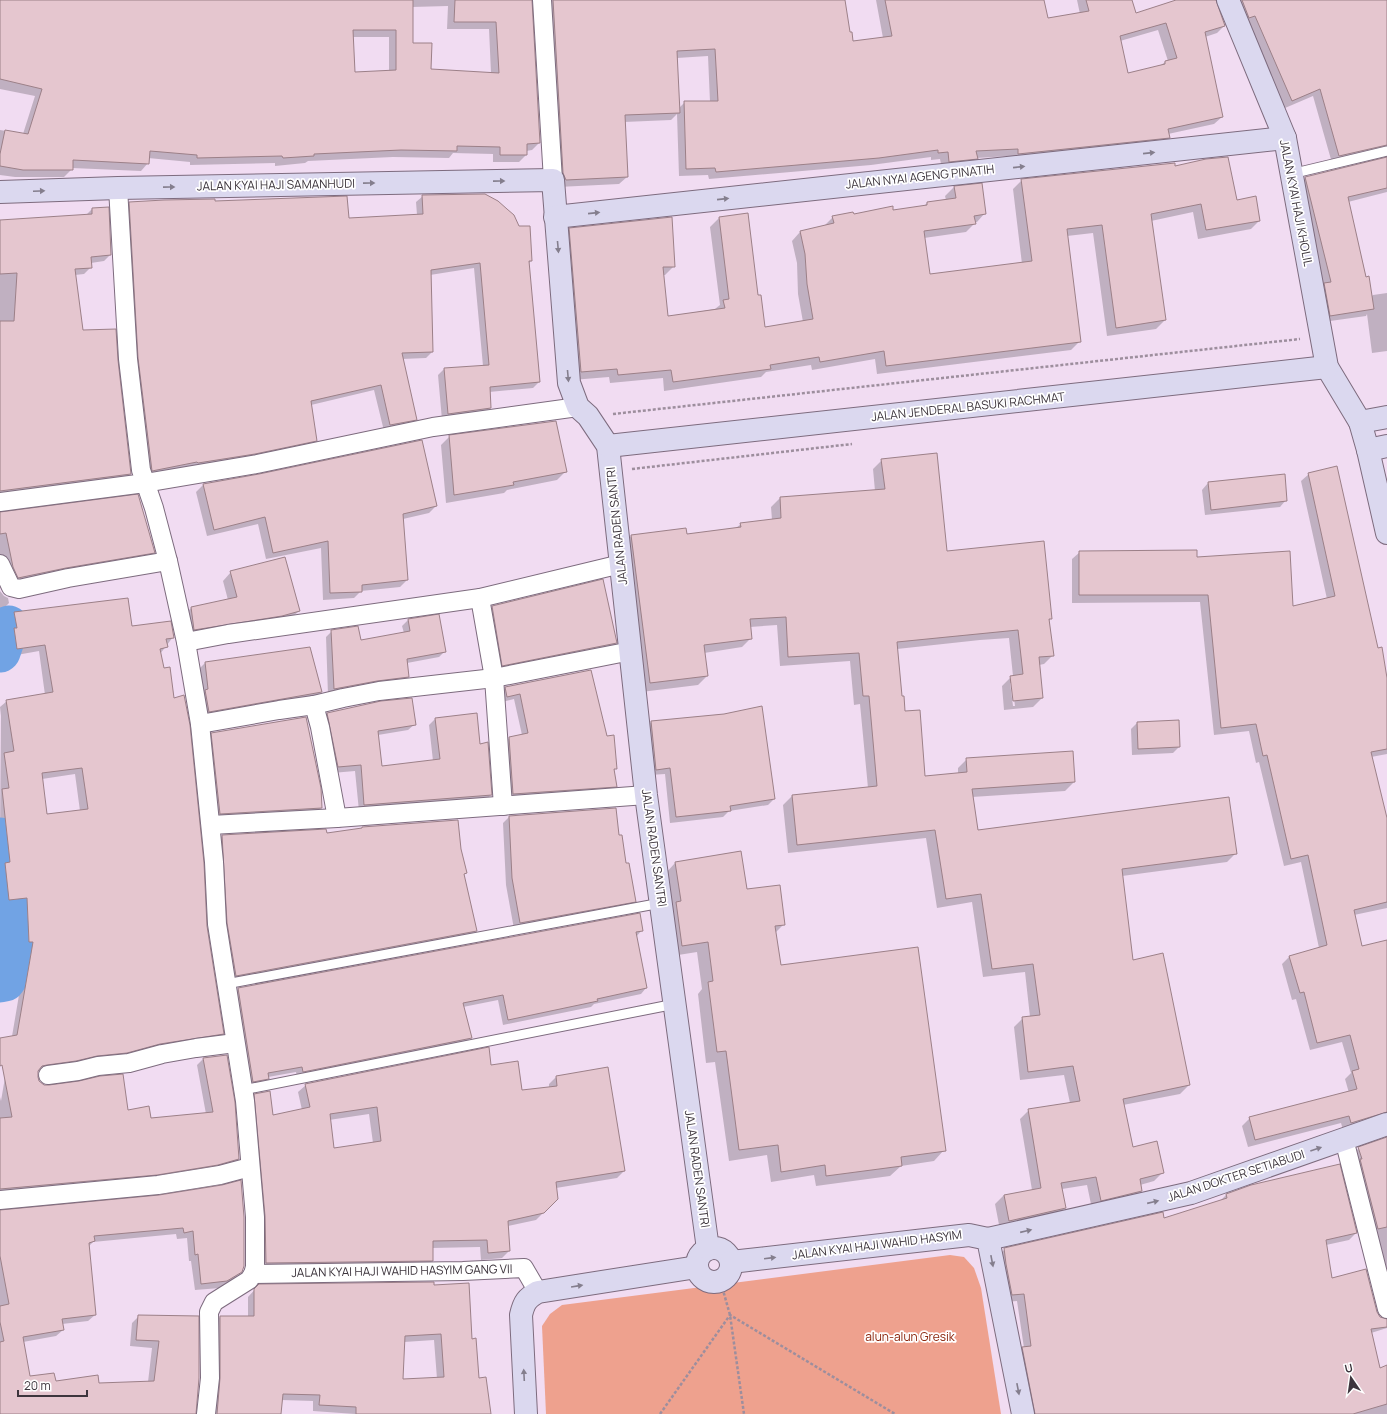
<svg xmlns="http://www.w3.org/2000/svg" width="1387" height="1414" viewBox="0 0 1387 1414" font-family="Manrope,sans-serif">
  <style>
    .green { fill: #eea18e }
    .shadow { fill: #0003; fill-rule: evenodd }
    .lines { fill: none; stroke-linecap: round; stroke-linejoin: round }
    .river { stroke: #71a3e4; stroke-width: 41 }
    .building { fill: #e5c6cf; stroke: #9c8088; fill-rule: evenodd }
    .lane-casing { stroke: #7d6b7e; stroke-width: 11 }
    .street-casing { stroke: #7d6b7e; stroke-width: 20 }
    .secondary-casing { stroke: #7d6b7e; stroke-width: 24 }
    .path { stroke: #9d8e9d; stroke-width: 2.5; stroke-dasharray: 3 2; stroke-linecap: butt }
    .lane { stroke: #fff; stroke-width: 9 }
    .street { stroke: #fff; stroke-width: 18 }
    .secondary { stroke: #dbd8ef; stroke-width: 22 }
    .oneway { fill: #847e8d }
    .labels { text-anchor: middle; stroke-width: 3.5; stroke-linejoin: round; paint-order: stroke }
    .street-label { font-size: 12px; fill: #3d353d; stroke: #fff }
    .park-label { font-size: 12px; fill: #8b260d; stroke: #fff }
  </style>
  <rect width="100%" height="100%" fill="#f1dcf2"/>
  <path class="green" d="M950,1255L964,1257L974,1268L981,1288L1001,1414H546L542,1326L550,1314L562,1305Z"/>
  <g class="shadow">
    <path d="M0,0H531L539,143L532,150L526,151V155L519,162H493V154L453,153L449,158L393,157L308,161L305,163L275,166V163L190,165V162L148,158V163L141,171L72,168V169L64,177H15L0,175V130L23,134L35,96L0,89ZM448,6L447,29H489L491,73L430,70L412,44V7ZM352,37H389V71L354,73Z"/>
    <path d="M542,0H844L849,33L852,43L883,38L876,0H1043L1047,19L1080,14L1077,0H1111L1095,27L1179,0H1215L1224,26L1217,33L1205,37L1222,117L1214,124L1168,134L1169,138L1161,145L1011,161L1010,156L976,158L969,166L942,169L940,159L931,160V157L871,165L709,179L708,175L679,176L677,114L671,120L624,122L627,177L619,184L558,187ZM1158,30L1168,61L1165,62L1160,66L1127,75L1120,41ZM708,56L710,102H685L679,108L677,58Z"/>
    <path d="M1230,0H1387V192L1348,202L1371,297L1373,295L1387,293V351L1372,353L1367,314L1366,316L1323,322L1298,185L1305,178L1386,158L1384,154L1332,163L1313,96L1285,108L1248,22Z"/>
    <path d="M1174,167L1236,201L1259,221L1251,229L1198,239L1193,212L1151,221L1165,320L1156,329L1107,336L1093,233L1067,236L1080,341L1071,350L877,374L875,359L812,370L811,365L766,372L761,377L664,391L663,378L610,383L609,377L572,380L561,238L570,229L674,266L665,275H663L667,317L715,309L720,305L710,227L719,218L757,296L764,328L803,322L798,294L797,263L792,241L800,232L824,226L833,217L893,211L923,207L927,203L946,200L945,196L954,187L981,185L985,213L977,222H974V224L966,232L924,238L929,275L1022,264L1013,189L1022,180Z"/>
    <path d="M423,196L531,261L528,264L539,382L533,388L489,392L490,408L484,414L442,420L438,375L444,369L483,366L474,268L430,275L432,352L426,358L402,359L416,419L410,426L384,431L374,390L311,405L316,440L310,447L146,476L123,210L130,203L214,202L348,219L417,215L416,202Z"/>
    <path d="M92,209L110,255L104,261L91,263V267L84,274L75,275L82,332L117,360L130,474L123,481L0,497V221L86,215Z"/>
    <path d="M450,436L565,472L557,480L507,490L504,493L446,503L441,445Z"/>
    <path d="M882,460L946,552L1051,618L1049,621L1053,655L1044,664L1039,665L1042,698L1033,707L1004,710L1002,686L1011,677L1013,676L1009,638L980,640L897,649L901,697L905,712L924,778L958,774V768L967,759L1074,782L1065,791L972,797L978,831L1236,853L1227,862L1122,876L1132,961L1189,1085L1180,1094L1123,1105L1132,1148L1163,1172L1154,1181L1140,1185L1141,1191L1132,1200L1092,1209L1087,1185L1062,1189L1065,1208L1056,1217L1000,1230L995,1204L1004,1195L1032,1190L1020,1119L1029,1110L1070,1103L1064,1075L1020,1080L1014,1027L1023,1018L1030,1017L1025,972L983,977L972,902L937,908L926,838L788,853L783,805L792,796L868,788L860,704L854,705L850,661L780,666L777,625L750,627L751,638L742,647L704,653L707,676L698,685L641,692L622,545L631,536L686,535L736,528L741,524L772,520L771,507L780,498L875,491L873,469ZM1010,683H1012L1015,706H1013Z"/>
    <path d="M1309,474L1377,649L1387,683V754L1371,757L1387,822V908L1354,915L1361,947L1387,941V1121L1343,1130L1341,1123L1248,1147L1242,1126L1250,1118L1349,1093L1345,1079L1351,1073L1342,1042L1310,1050L1296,999L1292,1000L1282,964L1289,957L1319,948L1301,862L1284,866L1259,762L1256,763L1249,731L1214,735L1200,602L1072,603V559L1080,552L1196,558L1292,607L1327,599L1301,481Z"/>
    <path d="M1284,475L1286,500L1280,507L1205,515L1202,490L1208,483Z"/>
    <path d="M203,485L436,506L429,513L403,519L407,580L400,587L361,591L354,598L323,600L321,548L266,559L258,524L207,536L196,492Z"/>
    <path d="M0,513L154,552L147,559L12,584L0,563Z"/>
    <path d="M231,572L299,611L290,619L186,638L183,616L191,608L228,600L223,581Z"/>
    <path d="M0,591L4,596L8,598L9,603L2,610L0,611Z"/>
    <path d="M127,599L131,627L173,637L160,654L223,1034L216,1040L68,1067L39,1071L37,1072V1076L39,1082L44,1086L150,1119L206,1114L197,1065L203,1059L238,1159L232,1165L210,1171L0,1195V1097L1,1101L27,948H22L20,904L2,906L0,885V869L3,866L0,839L1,716L0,707L7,701L45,695L39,651L11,656L5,621L12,614ZM75,774L80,811L46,815L42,779Z"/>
    <path d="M493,607L616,643L609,649L497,671L486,613Z"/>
    <path d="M408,620L445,651L439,657L407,663L408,677L402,683L328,695L326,637L332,631L360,641L404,633L402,626Z"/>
    <path d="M205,663L321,692L315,698L203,717L199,669Z"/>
    <path d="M590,671L606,737L616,768L613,771L616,786L610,792L508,799L504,744L509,738L522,735L514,699L502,702L500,693L506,687Z"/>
    <path d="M327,714L415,724L408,730L378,735L381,767L433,761L429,725L435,719L479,745L491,795L485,801L359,811L355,771L332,773L321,720Z"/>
    <path d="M725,715L774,799L768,805L729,811L723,817L670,823L665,774L650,775L645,728L651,722Z"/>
    <path d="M1137,723L1179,747L1173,753L1132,755L1131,729Z"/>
    <path d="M212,734L321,808L315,814L214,819L206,740Z"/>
    <path d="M615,809L618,836L635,901L629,907L514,929L506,885L503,823L509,817Z"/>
    <path d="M222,836L460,849L466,873L463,875L475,931L469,937L230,982L216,842Z"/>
    <path d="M675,863L746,890L784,924L775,933L780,966L944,1150L934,1161L901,1166L890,1176L816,1186L814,1175L771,1182L767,1155L729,1161L715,1062L706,1063L698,994L702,989L697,952L672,956L665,874Z"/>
    <path d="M642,930L636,937L646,988L641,994L594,1004L591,1007L503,1025L498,1000L463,1007L470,1038L465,1044L297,1077L296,1072L268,1077L262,1084L247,1087L232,995L238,989Z"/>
    <path d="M491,1066L522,1092L549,1088V1084L556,1077L624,1171L617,1178L556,1188L557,1199L536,1220L508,1226L509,1251L502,1258L481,1260L480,1247L432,1248V1261L425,1268L258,1270L247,1102L255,1095L272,1116L302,1110L298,1092L306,1085ZM369,1114L373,1143L333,1150L329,1120Z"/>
    <path d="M1387,1138V1299L1352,1155L1359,1148Z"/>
    <path d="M1226,1195L1356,1233L1349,1240L1326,1245L1331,1279L1376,1312L1378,1317L1387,1320V1328L1371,1333L1379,1369L1387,1367V1414H1028L1016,1355L1024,1348L1017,1301L1005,1302L998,1256L1005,1249L1164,1219L1220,1201Z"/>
    <path d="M159,1196L241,1272L233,1279L220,1288L195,1290L191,1261H189L187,1238L177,1239L176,1234L93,1242L88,1247L95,1315L88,1321L62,1324L63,1330L56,1336L23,1342L29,1377L55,1382L98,1384L148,1382L152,1348L130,1346L132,1323L139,1316L198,1317L195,1414H0V1211Z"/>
    <path d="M259,1285L471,1340L478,1379L490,1414H355L313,1411V1401L281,1400L280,1414H211L213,1323L220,1317H248V1297ZM434,1340L437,1379L402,1381L404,1342Z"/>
  </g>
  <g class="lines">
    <g class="river">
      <path d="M0,652L9,626"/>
      <path d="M0,838L7,907L20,959L5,981L0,982"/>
    </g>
  </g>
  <g class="building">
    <path d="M0,0H413V43H432L431,69L499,73L496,22H454L455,0H532L540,143L527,144V155H500V147L457,146V151L401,150L314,154V156L283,158L282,156L197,158V155L150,151L149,164L73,160V170H23L0,166V154L5,130L28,134L42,89L0,79ZM353,30H396V70L355,72Z"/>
    <path d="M553,0H845L850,32H852L853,41L892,36L885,0H1044L1048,18L1089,11L1086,0H1132L1136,13L1176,0H1216L1225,26L1205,32L1223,117L1168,129L1170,138L1018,154V149L976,151L978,159L949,162L948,152L938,153V150L879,158L716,172L715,168L686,169L684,101H718L715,49L677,51L680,113L625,115L628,177L566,180L563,173ZM1166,23L1177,58L1165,61V64L1128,73L1120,36Z"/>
    <path d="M1242,0H1387V145L1339,156L1320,89L1292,101L1255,16L1249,18Z"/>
    <path d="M1228,157L1237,200L1256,196L1260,221L1206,230L1201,204L1151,214L1166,320L1116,328L1102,225L1067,229L1081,342L886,366L884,351L820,362L819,357L770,365L771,369L673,382L671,370L618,375L617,369L581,372L569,228L672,217L675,267H663L668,316L725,308L723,300L729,299L719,217L748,213L758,295H761L765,327L813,319L807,284L805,254L800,231L834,223L832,216L853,212L854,214L893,206V210L927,205V202L956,198L954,186L982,183L986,214L974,216L976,224L924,231L930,274L1032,261L1021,179L1175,163V166L1206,159Z"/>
    <path d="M1387,157V188L1348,197L1366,277L1369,276L1374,309L1330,316L1324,283L1331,282L1305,177Z"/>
    <path d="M485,194L498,201L507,209L514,215L519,226H530L532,261H529L540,382L490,387L491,408L448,414L444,368L489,365L480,263L431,270L433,352L402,353L417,420L390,425L381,385L311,401L317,441L255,454L198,463L197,462L152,471L138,358L129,202L164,200L215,199V201L347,196L349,218L423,214L422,195Z"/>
    <path d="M109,207L111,255L91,257L92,268L75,269L83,330L116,329L118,360L131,474L0,491V321H14L17,273L0,274V220L92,214V208Z"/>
    <path d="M556,421L567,472L513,482L514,485L454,495L449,435Z"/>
    <path d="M422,440L437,506L403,514L408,580L362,585V592L330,593L328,541L273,553L265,517L214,530L203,484L259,474Z"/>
    <path d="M937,453L947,551L1044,541L1052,619H1049L1054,656L1039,657L1043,698L1013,701L1010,676L1023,674L1018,630L897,642L902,696H904L905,711L920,710L925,776L967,772L966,758L1073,751L1075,782L972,789L978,830L1229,797L1237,854L1122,869L1133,960L1163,953L1190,1085L1123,1099L1133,1147L1157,1141L1164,1173L1140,1179L1142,1191L1101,1201L1096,1177L1061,1183L1066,1208L1009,1221L1004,1195L1041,1188L1028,1109L1080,1101L1073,1066L1028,1072L1022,1017L1040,1015L1033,964L992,969L981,894L946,899L935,830L797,845L792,795L877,786L869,696H863L859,653L788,657L786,617L750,619L752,639L704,645L708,676L650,683L631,535L686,528L687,534L741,527L740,523L781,518L780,497L885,489L881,459Z"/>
    <path d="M1337,466L1378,648L1382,647L1387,678V749L1371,752L1387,818V902L1354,910L1362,946L1387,940V1112L1351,1123L1349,1116L1255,1140L1249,1117L1357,1089L1352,1071L1359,1069L1350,1035L1317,1043L1304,992L1300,993L1289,956L1327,945L1308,855L1291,859L1267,755L1263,756L1256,724L1221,728L1208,595H1079V551L1197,550V557L1290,551L1293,606L1335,596L1308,473Z"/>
    <path d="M1285,474L1287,501L1211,510L1208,482Z"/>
    <path d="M138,494L155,553L66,568L18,578L13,567L6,533L0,534V512Z"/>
    <path d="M285,557L300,611L282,616L194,630L191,607L237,597L230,571Z"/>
    <path d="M603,579L617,643L502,666L492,606Z"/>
    <path d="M128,598L132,626L171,621L174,638L166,639L168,647L160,649L164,668L170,667L174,698L184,695L190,725L204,863L207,926L224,1034L160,1044L127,1053L97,1056L76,1061L47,1065L42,1066L38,1071V1077L39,1081L44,1085H49L79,1081L100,1076L123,1074L128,1110L149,1106L151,1118L213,1112L203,1058L227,1055L235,1102L239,1159L218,1165L157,1175L0,1189V1118L12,1117L2,1065L0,1066V1038L17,1035L33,942H29L27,898L9,900L5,863L10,862L2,789L9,788L4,753L14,751L6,700L53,692L45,645L17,649L14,628H17L14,612ZM82,768L88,809L47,814L42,773Z"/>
    <path d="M439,614L446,652L407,659L409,677L377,681L334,689L331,630L358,626L361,640L410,631L408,619Z"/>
    <path d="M310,647L322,692L209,712L205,690L208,689L205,662Z"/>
    <path d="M591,670L607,736L614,735L617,769H614L617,787L513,794L509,737L528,733L520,694L507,697L505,687Z"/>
    <path d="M412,698L416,725L378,731L382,766L440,759L435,718L477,713L480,744L488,742L492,795L364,805L361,765L338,767L327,713L381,701Z"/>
    <path d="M762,706L775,799L730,806L731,811L676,817L670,768L656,770L651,721L724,714Z"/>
    <path d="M306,717L321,788L322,808L220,814L211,733Z"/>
    <path d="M1179,720L1180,747L1138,749L1137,722Z"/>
    <path d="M616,808L619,835H622L626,863H629L636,902L520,923L512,878L509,816Z"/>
    <path d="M458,820L461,849L467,873L464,874L477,931L236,976L227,923L222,835L326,829L327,833L362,828V827Z"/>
    <path d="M741,851L747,889L780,885L785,925L775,926L781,965L918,947L946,1151L901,1157L902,1166L826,1176L825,1165L781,1172L778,1145L739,1150L726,1051L717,1052L708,982L713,981L708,942L682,946L676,902L681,901L675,862Z"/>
    <path d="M640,913L643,931L636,932L647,988L597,999L598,1001L508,1020L503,995L463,1003L472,1038L303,1072L302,1067L268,1073L269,1079L253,1082L238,988Z"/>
    <path d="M489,1047L491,1065L518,1061L522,1090L557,1086L556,1076L608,1067L625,1171L556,1182L558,1199L544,1213L508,1221L510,1251L488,1253L487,1240L433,1241V1261L266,1263L265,1216L254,1094L270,1091L273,1115L310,1107L305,1084ZM377,1107L381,1141L334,1148L330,1114Z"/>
    <path d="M1387,1137V1227L1378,1229L1360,1159H1362L1358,1147Z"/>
    <path d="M1340,1164L1357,1233L1326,1240L1332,1278L1366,1269L1377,1312L1380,1317L1387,1319V1327L1371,1329L1380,1368L1387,1365V1404L1353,1414H1035L1022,1347L1031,1346L1024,1294L1012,1295L1006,1264L1004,1248L1163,1212L1164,1218L1227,1198L1226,1194L1251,1185Z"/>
    <path d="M241,1180L244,1217V1266L242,1272L227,1281L201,1284L198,1254L195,1255L193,1231L184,1233L183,1228L94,1236L95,1241L89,1243L96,1315L62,1319L64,1330L23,1337L30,1376L54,1373L56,1381L98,1375L99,1383L154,1381L159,1341L136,1340L138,1315L199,1316V1378L196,1414H0V1342L4,1341L0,1322V1306L9,1304L0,1256V1210L159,1195L222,1185Z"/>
    <path d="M434,1282V1285L469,1283L472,1339L476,1338L479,1378L486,1377L491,1414H356V1407L319,1405L320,1395L283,1394L281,1414H217L220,1378V1316H254V1289L259,1284ZM441,1334L444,1377L403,1379L405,1336Z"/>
  </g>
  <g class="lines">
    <defs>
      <g id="lane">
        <path d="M1291,174L1387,151"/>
        <path d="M226,984L661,903"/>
        <path d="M243,1090L675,1004"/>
      </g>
      <g id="street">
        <path d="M542,0L553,180"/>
        <path d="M118,188L128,359L141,470L154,508L168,561L186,642L200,724L214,862L217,924L245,1101L255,1217V1267L253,1274L249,1280L214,1302L209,1312L210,1378L206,1414"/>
        <path d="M0,502L145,483L257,464L433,427L578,407"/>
        <path d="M0,564L11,587L19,589L68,578L168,561"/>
        <path d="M480,598L494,678L503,806"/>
        <path d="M186,642L228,634L480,598L621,564"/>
        <path d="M314,705L320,727L337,818"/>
        <path d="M200,724L279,710L314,705L343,698L379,691L494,678L631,651"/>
        <path d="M211,825L337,818L646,795"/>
        <path d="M48,1075L78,1071L98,1066L129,1063L162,1054L196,1048L235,1043"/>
        <path d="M1344,1139L1387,1309"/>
        <path d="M0,1200L158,1185L220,1175L250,1167"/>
        <path d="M253,1274L463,1271L524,1268L538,1292"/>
      </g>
      <g id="secondary">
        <path d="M1228,0L1285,138L1327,367L1360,422L1368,450L1387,533"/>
        <path d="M0,192L118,188L553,180L569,383L578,407L588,416L608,446L646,795L708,1249"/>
        <path d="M555,217L1285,138"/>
        <path d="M1360,422L1387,417"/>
        <path d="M608,446L1327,367"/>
        <path d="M1368,450L1387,446"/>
        <path d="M988,1239L1191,1193L1387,1124"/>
        <circle cx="714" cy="1265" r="17"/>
        <path d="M731,1262L969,1235L988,1239L1023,1414"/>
        <path d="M526,1414L521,1315C524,1302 527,1298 538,1292L697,1267"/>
      </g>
    </defs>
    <use href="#lane" class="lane-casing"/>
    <use href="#street" class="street-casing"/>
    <use href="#secondary" class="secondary-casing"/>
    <g class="path">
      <path d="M613,414L1300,339"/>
      <path d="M632,469L852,444"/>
      <path d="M721,1283L730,1315L744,1414"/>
      <path d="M660,1414L730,1315L895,1414"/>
    </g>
    <use href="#lane" class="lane"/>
    <use href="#street" class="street"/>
    <use href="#secondary" class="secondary"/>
  </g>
  <defs><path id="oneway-solid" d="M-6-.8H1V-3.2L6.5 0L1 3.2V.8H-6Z"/></defs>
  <g class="oneway">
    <use href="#oneway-solid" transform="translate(1149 153) rotate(-6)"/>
    <use href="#oneway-solid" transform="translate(1019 167) rotate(-6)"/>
    <use href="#oneway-solid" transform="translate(499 181) rotate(-1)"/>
    <use href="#oneway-solid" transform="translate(369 183) rotate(-1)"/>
    <use href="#oneway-solid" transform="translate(169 187) rotate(-1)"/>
    <use href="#oneway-solid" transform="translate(39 191) rotate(-2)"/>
    <use href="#oneway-solid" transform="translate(723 199) rotate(-6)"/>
    <use href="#oneway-solid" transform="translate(594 213) rotate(-6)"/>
    <use href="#oneway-solid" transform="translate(558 247) rotate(85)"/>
    <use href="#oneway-solid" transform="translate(568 376) rotate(85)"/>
    <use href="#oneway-solid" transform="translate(1316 1149) rotate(-19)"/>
    <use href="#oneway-solid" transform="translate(1153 1202) rotate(-13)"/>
    <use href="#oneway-solid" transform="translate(1026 1231) rotate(-13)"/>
    <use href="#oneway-solid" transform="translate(770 1258) rotate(-7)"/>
    <use href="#oneway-solid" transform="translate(992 1261) rotate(79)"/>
    <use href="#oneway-solid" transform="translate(577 1286) rotate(-9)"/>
    <use href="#oneway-solid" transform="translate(524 1375) rotate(-93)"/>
    <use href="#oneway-solid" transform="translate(1018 1389) rotate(79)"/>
  </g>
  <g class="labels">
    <g class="street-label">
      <text transform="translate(920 177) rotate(-6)" y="4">JALAN NYAI AGENG PINATIH</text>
      <text transform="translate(276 185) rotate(-1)" y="4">JALAN KYAI HAJI SAMANHUDI</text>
      <text transform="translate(1296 203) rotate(79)" y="4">JALAN KYAI HAJI KHOLIL</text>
      <text transform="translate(968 407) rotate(-6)" y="4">JALAN JENDERAL BASUKI RACHMAT</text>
      <text transform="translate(617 526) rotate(-96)" y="4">JALAN RADEN SANTRI</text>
      <text transform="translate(654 848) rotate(82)" y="4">JALAN RADEN SANTRI</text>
      <text transform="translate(697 1169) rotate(82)" y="4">JALAN RADEN SANTRI</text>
      <text transform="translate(1236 1176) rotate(-18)" y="4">JALAN DOKTER SETIABUDI</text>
      <text transform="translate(877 1245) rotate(-7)" y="4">JALAN KYAI HAJI WAHID HASYIM</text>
      <text transform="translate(402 1271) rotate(-1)" y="4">JALAN KYAI HAJI WAHID HASYIM GANG VII</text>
    </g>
    <g class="park-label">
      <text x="910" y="1341">alun-alun Gresik</text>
    </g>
  </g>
  <g transform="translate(1351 1378) rotate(347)" stroke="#ffffff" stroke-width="3" paint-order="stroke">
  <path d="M0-3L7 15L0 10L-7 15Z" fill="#3d353d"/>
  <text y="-6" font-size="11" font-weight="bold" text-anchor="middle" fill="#3d353d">U</text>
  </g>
  <path d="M18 1390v6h69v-6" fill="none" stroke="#3d353d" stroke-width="2"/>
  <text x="24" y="1390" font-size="12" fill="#3d353d" stroke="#ffffff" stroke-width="3" paint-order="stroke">20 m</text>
</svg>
